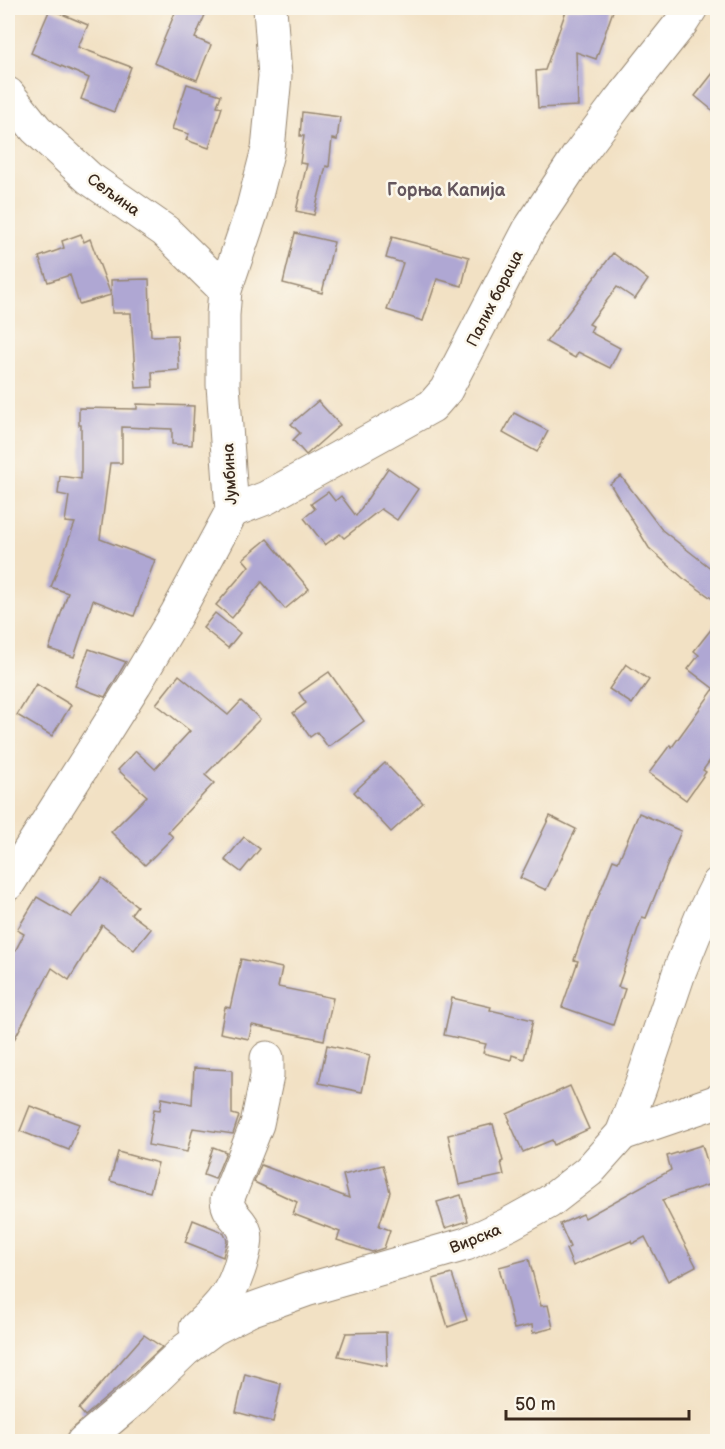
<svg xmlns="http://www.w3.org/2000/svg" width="725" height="1449" viewBox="0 0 725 1449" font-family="'Balsamiq Sans',sans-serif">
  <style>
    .building { fill: #afa7d3 }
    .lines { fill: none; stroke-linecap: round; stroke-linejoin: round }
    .minor-casing { stroke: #968671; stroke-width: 35 }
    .minor { stroke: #fff; stroke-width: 33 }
    .labels { text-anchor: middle; stroke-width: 5; stroke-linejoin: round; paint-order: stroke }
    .street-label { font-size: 16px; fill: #3b2a1e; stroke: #fbf7ec }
    .neighbourhood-label { font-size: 18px; font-weight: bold; fill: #64565d; stroke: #fbf7ec }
  </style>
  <rect width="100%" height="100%" fill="#fbf7ec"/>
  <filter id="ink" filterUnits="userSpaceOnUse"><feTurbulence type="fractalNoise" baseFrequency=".0167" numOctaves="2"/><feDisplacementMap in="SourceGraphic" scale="12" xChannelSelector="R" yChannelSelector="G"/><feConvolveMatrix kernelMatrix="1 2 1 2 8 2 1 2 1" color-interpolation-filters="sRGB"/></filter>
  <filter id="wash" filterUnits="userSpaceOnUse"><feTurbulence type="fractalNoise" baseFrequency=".008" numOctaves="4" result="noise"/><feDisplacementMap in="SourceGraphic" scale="24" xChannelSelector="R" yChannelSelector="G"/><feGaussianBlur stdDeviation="1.35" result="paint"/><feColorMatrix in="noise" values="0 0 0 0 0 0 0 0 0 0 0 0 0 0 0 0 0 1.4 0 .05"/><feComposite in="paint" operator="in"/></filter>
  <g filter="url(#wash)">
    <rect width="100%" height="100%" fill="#f2e1c4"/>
    <g id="blocks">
      <g class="building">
        <path d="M177,8H208L195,38L211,45L197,80L154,63Z"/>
        <path d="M567,8H614L596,59L576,52L578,106L538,108L536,71L545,70Z"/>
        <path d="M50,9L88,25L78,47L131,67L114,112L81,99L89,78L31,53Z"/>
        <path d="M717,68V114L695,96Z"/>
        <path d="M187,84L221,95L217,106L222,107L209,148L186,140L189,134L172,129Z"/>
        <path d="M302,112L340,117L337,140L332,139L329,167L326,166L314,215L296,211L307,164L300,163L304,136H300Z"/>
        <path d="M295,233L334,242L322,293L283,283Z"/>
        <path d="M81,234L84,242L90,239L111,295L79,304L70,275L48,282L39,257L64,248L62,241Z"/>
        <path d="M392,237L469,257L462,286L437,279L423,321L387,310L403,263L386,258Z"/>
        <path d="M613,253L648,280L635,299L617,287L589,324L593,326L590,332L620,348L610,368L578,352L575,358L546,342Z"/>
        <path d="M149,279L151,336L177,335L179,370L152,372L153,387L136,388L131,313H112L111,280Z"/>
        <path d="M318,401L340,425L306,455L293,440L300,433L291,424Z"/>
        <path d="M137,404L194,406L192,445L172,444V429L122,427V463H110L100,539L155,560L134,616L93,600L74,657L49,649L68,593L51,587L75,523L65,522L69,496L58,494L60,476L81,479V425H79V408L137,409Z"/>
        <path d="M514,413L548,431L537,452L503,433Z"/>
        <path d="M388,468L418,489L397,520L381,509L344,538L340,534L325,545L304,518L315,509L311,504L328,492L335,501L341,496L356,516Z"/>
        <path d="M621,476L662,530L717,573V602L683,578L649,548L610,484Z"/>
        <path d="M267,539L309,589L285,609L262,582L232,618L216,605L249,566L243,559Z"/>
        <path d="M215,613L240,633L228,648L203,628Z"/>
        <path d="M717,622V751L703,770L706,772L686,800L649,773L670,745L672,747L714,689L688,669L699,655L694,651Z"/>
        <path d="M89,649L126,662L105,697L75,686Z"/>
        <path d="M626,664L649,680L632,704L609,689Z"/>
        <path d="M329,672L364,721L328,747L317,732L310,737L293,713L306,703L299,693Z"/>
        <path d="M179,675L228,715L241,701L260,719L205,775L214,783L168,832L173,837L145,865L111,832L147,796L118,770L136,751L155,769L190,731L156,704Z"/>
        <path d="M36,684L71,705L52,736L17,715Z"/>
        <path d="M385,763L423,803L391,832L354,792Z"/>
        <path d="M639,813L681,831L646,918L642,917L618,987L625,989L613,1025L562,1007L578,961L574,960L591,912H592L613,860L618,862Z"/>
        <path d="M550,816L576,829L546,890L520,878Z"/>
        <path d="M244,837L260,849L241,872L225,860Z"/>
        <path d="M102,878L137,906L131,914L151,929L134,950L102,925L69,980L52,968L8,1051V965L24,934L17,930L37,897L71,917Z"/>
        <path d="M241,959L282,968L278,987L333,998L324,1040L252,1025L249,1039L220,1033L225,1007L230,1008Z"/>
        <path d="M452,998L491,1007L490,1010L533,1020L524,1059L512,1055L511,1060L483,1053L486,1044L444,1035Z"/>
        <path d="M327,1045L370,1055L362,1092L319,1083Z"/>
        <path d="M194,1068L232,1070V1114L239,1116L233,1134L193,1128L187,1152L148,1145L154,1109L160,1110L162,1098L192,1104Z"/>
        <path d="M570,1086L589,1129L554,1145L552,1140L523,1152L509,1121L510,1120L507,1114Z"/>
        <path d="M30,1106L79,1124L69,1150L20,1131Z"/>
        <path d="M493,1124L503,1161L501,1162L504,1175L459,1185L448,1135Z"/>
        <path d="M702,1145L714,1183L662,1200L696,1266L668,1281L645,1237L632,1244L631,1241L573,1266L566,1249L570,1247L560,1224L583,1214L585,1218L671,1170L667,1156Z"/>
        <path d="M213,1147L226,1152L215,1179L204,1175Z"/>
        <path d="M118,1152L158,1163L150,1192L110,1181Z"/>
        <path d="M261,1165L349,1198L343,1175L383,1165L390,1192L379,1226L390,1230L384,1248L372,1252L337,1240L340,1232L293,1214L297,1202L254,1182Z"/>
        <path d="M461,1195L468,1221L445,1228L437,1202Z"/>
        <path d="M193,1220L223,1232L227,1240L223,1257L185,1242Z"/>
        <path d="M529,1259L541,1306L548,1305L553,1328L533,1333L532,1325L514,1329L499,1267Z"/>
        <path d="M452,1274L467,1320L448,1327L433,1279Z"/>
        <path d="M386,1332L387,1366L338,1356L346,1333Z"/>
        <path d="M144,1335L162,1347L121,1385L85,1416L79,1409Z"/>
        <path d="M245,1374L281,1384L273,1422L236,1412Z"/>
      </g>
    </g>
  </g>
  <g filter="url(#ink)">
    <use href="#blocks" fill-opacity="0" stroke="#968671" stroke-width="1.5"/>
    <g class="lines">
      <defs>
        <g id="minor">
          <path d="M8,94L36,129L89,178L165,231L225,290"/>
          <path d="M232,511L266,498L432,406L446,390L529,230L578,156L620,100L682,22L691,8"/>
          <path d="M8,884L135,684L176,615L232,511L223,385V315L225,290L252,211L268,149L275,76L270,8"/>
          <path d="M622,1134L718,1101"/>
          <path d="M196,1328C222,1305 235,1290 243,1255C245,1248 247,1239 245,1232C241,1219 228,1215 227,1200L257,1124L267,1076V1058"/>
          <path d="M83,1442L134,1399L185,1350L213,1329L250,1310L306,1290L466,1244L509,1224L549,1202L589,1171L622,1134L640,1088L680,970L701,918L718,884"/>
        </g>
      </defs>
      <use href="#minor" class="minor-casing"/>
      <use href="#minor" class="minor"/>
    </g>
  </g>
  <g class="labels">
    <g class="street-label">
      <text transform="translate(114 194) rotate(36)" y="6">Сељина</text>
      <text transform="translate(494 298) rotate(-63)" y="6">Палих бораца</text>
      <text transform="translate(229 474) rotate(-93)" y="6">Јумбина</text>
      <text transform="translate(475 1238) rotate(-22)" y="6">Вирска</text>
    </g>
    <g class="neighbourhood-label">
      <text x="446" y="196">Горња Капија</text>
    </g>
  </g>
  <rect width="725" height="1449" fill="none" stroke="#fbf7ec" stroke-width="30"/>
  <path d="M506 1410v9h183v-9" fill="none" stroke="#3b2a1e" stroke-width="3"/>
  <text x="515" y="1410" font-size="18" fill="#3b2a1e" stroke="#fbf7ec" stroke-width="4.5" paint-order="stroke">50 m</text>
</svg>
